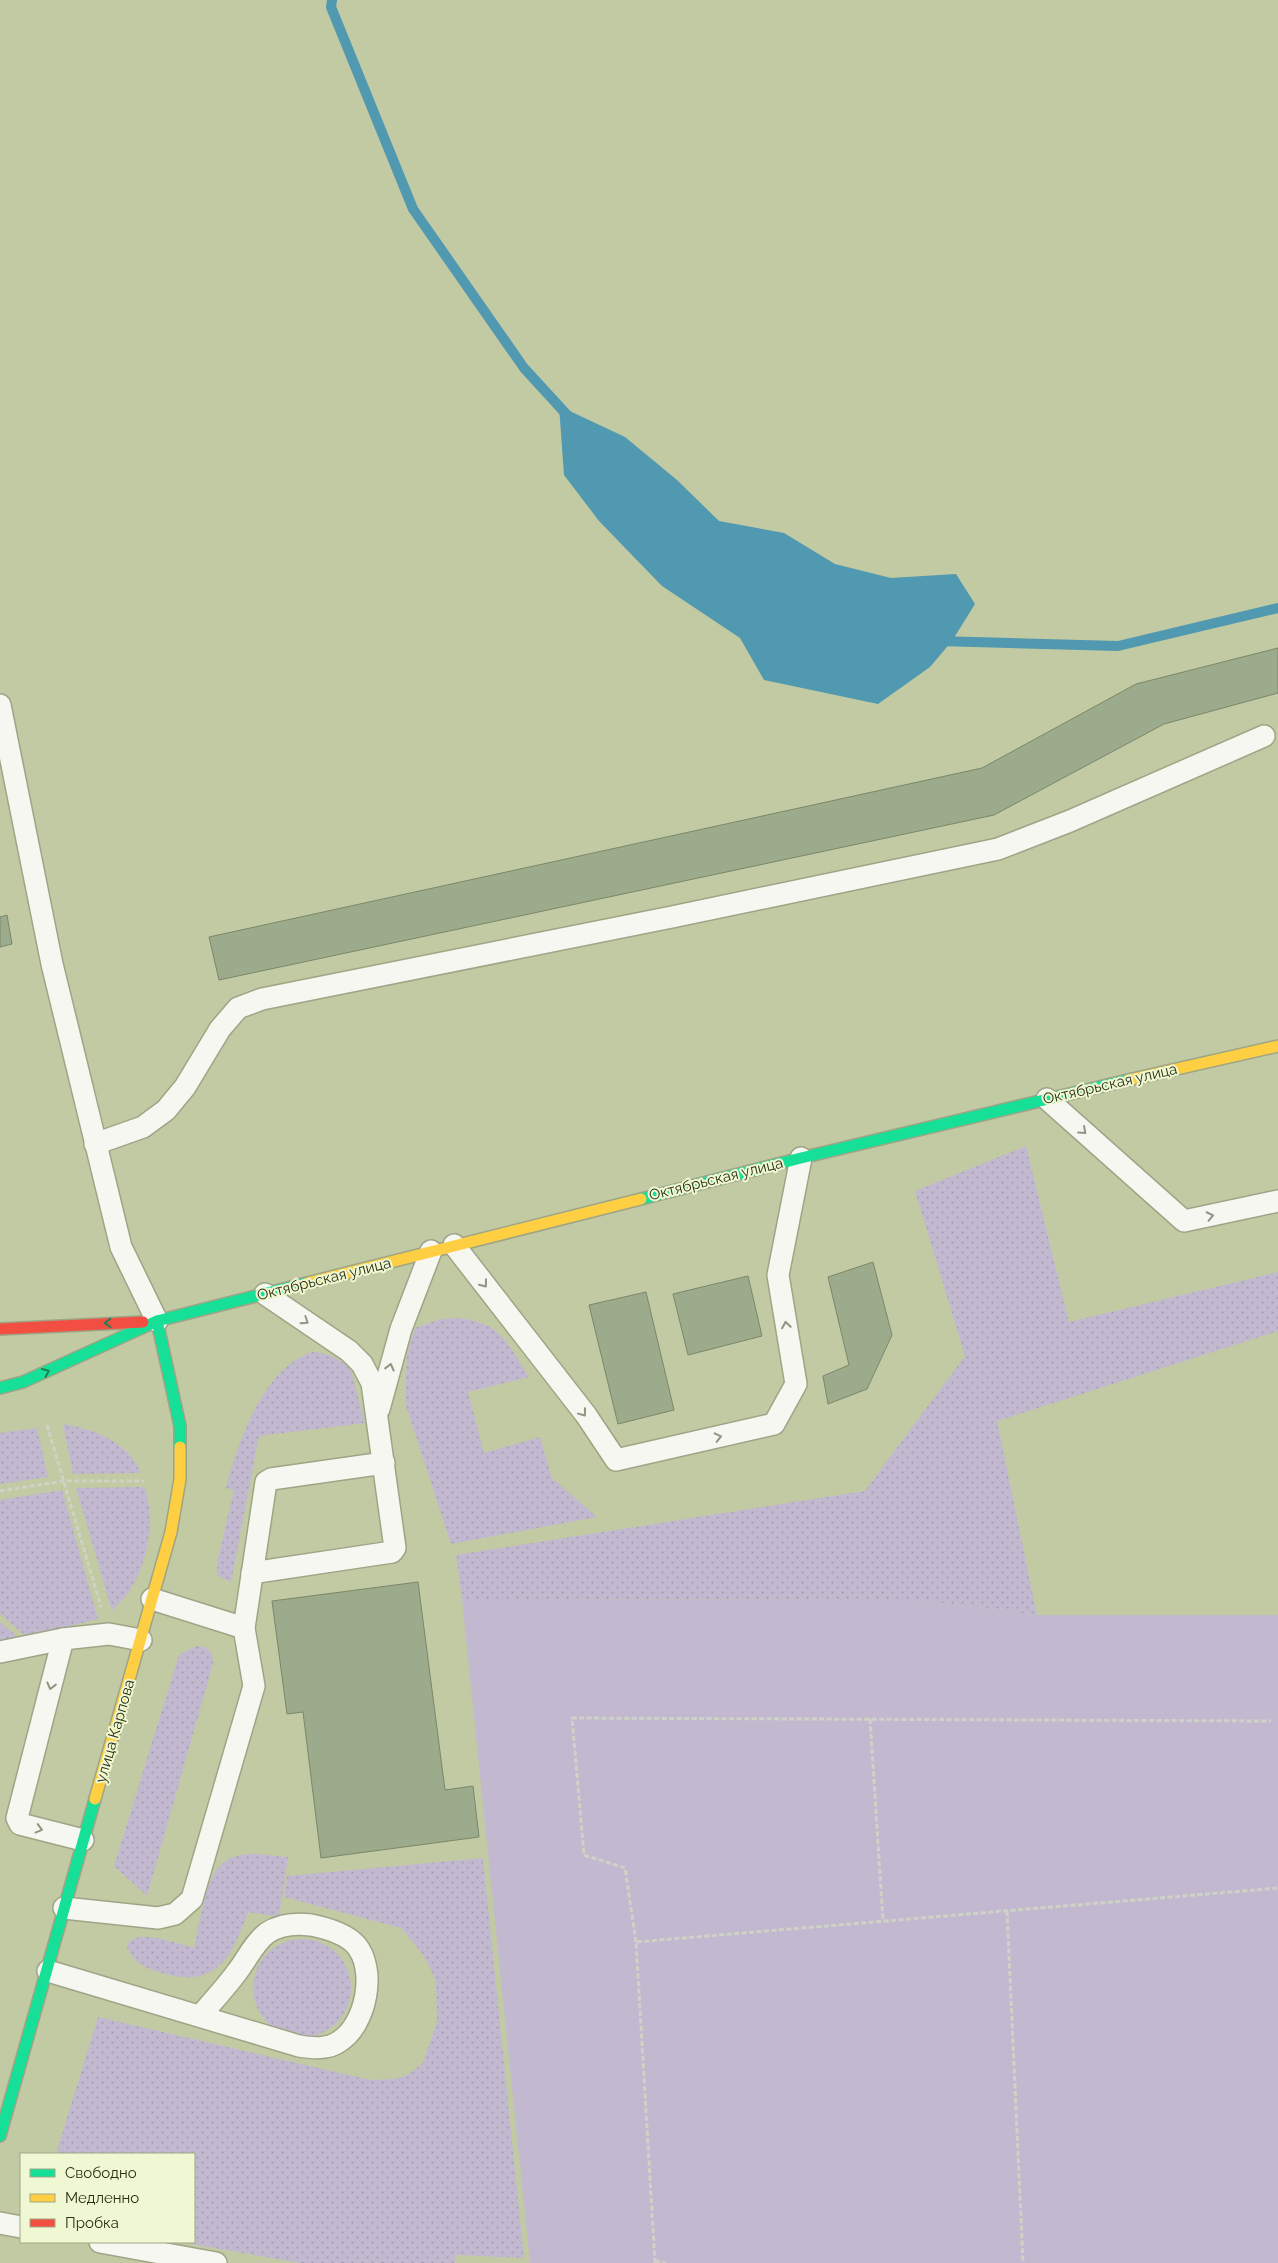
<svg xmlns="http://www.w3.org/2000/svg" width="1278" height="2263" viewBox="0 0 1278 2263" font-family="Raleway,sans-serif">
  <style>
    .grass { fill: url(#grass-dots) }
    .garden { fill: #c2b9d0 }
    .water { fill: #5198b1 }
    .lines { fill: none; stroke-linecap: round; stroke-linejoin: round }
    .stream { stroke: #5198b1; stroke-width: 10 }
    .building { fill: #9cab8b; stroke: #7b876a }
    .lane-casing { stroke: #9ea586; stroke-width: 24 }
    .fast-casing { stroke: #9ea586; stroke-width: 14 }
    .slow-casing { stroke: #9ea586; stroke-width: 14 }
    .jam-casing { stroke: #9ea586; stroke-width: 14 }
    .path { stroke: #cfd2c4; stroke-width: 3; stroke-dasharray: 5 2.5; stroke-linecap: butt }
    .lane { stroke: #f6f7f1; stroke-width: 21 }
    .fast { stroke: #16e098; stroke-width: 11 }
    .slow { stroke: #ffcf43; stroke-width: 11 }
    .jam { stroke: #f24e42; stroke-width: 11 }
    .oneway { stroke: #909482 }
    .oneway2 { stroke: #227f4f }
    .labels { text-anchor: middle; stroke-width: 4; stroke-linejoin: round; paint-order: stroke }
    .street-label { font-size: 15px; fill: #2b3013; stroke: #eff7d3 }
  </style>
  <defs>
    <pattern id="grass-dots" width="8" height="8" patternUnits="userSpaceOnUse" patternTransform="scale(1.25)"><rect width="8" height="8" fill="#c2b9d0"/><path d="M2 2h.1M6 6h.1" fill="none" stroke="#a79fb2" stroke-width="1.8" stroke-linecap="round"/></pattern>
  </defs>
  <rect width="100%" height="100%" fill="#c1caa2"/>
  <g class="grass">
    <path d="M1026,1146L1069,1322L1278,1272V1331L997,1421L1037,1615L921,1600L462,1599L456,1555L865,1491L965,1356L915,1191Z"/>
    <path d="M456,1318C502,1322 506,1342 529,1377L468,1392L484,1453L540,1437L552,1478L597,1517L451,1544L405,1403L407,1355L415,1328L441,1319Z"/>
    <path d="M313,1352C328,1353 342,1359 351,1371L365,1423L259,1436L231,1582L218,1576L217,1563L234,1490L226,1488C237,1444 263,1367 313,1352Z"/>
    <path d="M63,1424C94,1429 128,1442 141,1473L73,1474Z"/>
    <path d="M37,1428L48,1477L0,1484V1433Z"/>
    <path d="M144,1487C156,1517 148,1560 132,1587C127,1596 119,1603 112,1611L76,1488Z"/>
    <path d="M62,1490L98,1619L27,1637L0,1614V1500Z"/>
    <path d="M0,1622L20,1639L0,1644Z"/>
    <path d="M196,1646L204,1647L212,1653L213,1664L147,1896L114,1866L179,1655Z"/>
    <path d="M257,1854L288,1857L279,1917L248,1912C232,1958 216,1989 162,1973C145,1968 134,1964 127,1947C131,1926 179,1944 194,1948C199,1927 205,1876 223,1863C232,1855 245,1854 257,1854Z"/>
    <path d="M483,1858L524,2258L456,2255L455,2263H300L179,2242H194V2154H56L98,2017L370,2080L394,2079L408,2075L423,2063L437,2022L436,1981L429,1966L421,1952L401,1928L284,1897L287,1876Z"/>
    <circle cx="302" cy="1988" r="49"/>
  </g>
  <path class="garden" d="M462,1599L921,1600L1037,1615H1278V2263H530Z"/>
  <path class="water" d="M559,406L625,437L677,480L719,521L784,533L835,564L891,578L956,574L975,604L952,641L930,667L878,704L764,680L740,638L662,586L599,521L564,475Z"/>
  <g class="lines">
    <g class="stream">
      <path d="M332,0L331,7L413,209L524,368L568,416"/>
      <path d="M938,641L1118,646L1278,608"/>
    </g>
  </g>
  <g class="building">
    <path d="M1278,648V693L1164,724L994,815L219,980L209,937L982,768L1136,684Z"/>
    <path d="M7,915L12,944L0,947V917Z"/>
    <path d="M873,1262L892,1335L867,1389L828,1404L823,1376L849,1365L828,1277Z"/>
    <path d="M748,1276L762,1336L688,1355L673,1294Z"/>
    <path d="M646,1292L674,1410L618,1424L589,1305Z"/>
    <path d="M418,1582L445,1790L473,1786L479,1837L321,1858L303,1712L287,1714L272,1601Z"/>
  </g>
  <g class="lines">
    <defs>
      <g id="lane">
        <path d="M0,705L52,964L121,1247L157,1321"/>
        <path d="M1047,1099L1184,1221L1278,1201"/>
        <path d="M95,1144L143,1127L166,1110L185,1087L220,1029L238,1008L262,999L672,917L998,849L1070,821L1264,736"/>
        <path d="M454,1245L586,1415L616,1460L774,1424L796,1384L778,1275L801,1158"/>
        <path d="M379,1409L401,1329L431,1251"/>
        <path d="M252,1573L392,1552L395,1548L372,1383L362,1364L349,1351L265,1294"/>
        <path d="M152,1599L244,1628"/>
        <path d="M63,1639L17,1818L20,1824L83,1840"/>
        <path d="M0,1652L63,1639L109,1634L141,1640"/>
        <path d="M64,1908L158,1918L175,1914L192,1899L254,1686L244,1628L266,1482L271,1479L384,1463"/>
        <path d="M48,1971L299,2046C312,2048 328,2050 340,2041C366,2024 377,1970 356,1945C345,1933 326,1928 311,1925C296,1923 280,1924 267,1933C254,1943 247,1959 237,1972C226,1987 213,2001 200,2016"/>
        <path d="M0,2223L21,2227"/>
        <path d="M100,2242L216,2263"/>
      </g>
      <g id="fast">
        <path d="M641,1199L801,1158L1128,1080"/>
        <path d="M157,1321L180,1426V1447"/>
        <path d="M0,1388L23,1382L157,1321L307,1283"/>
        <path d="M0,2136L95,1799"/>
      </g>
      <g id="slow">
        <path d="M1128,1080L1278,1046"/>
        <path d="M307,1283L641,1199"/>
        <path d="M95,1799L171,1532L180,1479V1447"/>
      </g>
      <path id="jam" d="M0,1329L143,1322"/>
    </defs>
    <use href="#lane" class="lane-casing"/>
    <use href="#fast" class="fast-casing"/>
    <use href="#slow" class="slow-casing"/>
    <use href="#jam" class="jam-casing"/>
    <g class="path">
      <path d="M47,1425L101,1607"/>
      <path d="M0,1491L64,1481H144"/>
      <path d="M870,1719L883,1921"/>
      <path d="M1007,1911L1023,2263"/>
      <path d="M636,1942L625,1868L584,1855L572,1718L1271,1721"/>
      <path d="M655,2261L666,2263"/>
      <path d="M655,2263L636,1942L1278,1888"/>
    </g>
    <use href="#lane" class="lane"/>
    <use href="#fast" class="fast"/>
    <use href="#slow" class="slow"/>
    <use href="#jam" class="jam"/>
  </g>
  <defs><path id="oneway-chevron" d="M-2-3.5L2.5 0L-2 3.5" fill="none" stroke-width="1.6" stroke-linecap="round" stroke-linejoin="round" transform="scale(1.25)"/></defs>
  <g class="oneway">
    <use href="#oneway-chevron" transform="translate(1083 1131) rotate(42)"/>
    <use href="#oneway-chevron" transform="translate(1210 1216) rotate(-12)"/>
    <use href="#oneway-chevron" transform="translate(484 1284) rotate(52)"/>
    <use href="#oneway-chevron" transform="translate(305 1321) rotate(34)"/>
    <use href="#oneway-chevron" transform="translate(786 1325) rotate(-99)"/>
    <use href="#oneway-chevron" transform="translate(390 1367) rotate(-76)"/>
    <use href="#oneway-chevron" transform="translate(583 1413) rotate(53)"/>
    <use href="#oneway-chevron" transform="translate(718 1437) rotate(-13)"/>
    <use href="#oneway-chevron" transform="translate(51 1686) rotate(104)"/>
    <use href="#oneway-chevron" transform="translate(39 1829) rotate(15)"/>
  </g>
  <g class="oneway2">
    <use href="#oneway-chevron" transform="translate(108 1323) rotate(178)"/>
    <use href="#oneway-chevron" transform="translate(46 1372) rotate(-25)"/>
  </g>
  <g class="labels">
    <g class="street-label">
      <text transform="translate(1110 1084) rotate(-13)" y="5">Октябрьская улица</text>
      <text transform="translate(716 1179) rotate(-14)" y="5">Октябрьская улица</text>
      <text transform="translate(324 1279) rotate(-14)" y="5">Октябрьская улица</text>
      <text transform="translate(115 1731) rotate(-74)" y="5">улица Карпова</text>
    </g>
  </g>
  <rect x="20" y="2153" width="175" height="90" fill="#eff7d3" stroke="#a1a786"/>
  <rect x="30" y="2169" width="25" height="8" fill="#16e098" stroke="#a1a786"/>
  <text x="65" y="2178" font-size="15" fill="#2b3013">Свободно</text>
  <rect x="30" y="2194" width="25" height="8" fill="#ffcf43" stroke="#a1a786"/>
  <text x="65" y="2203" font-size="15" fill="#2b3013">Медленно</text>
  <rect x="30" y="2219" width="25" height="8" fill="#f24e42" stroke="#a1a786"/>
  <text x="65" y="2228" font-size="15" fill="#2b3013">Пробка</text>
</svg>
